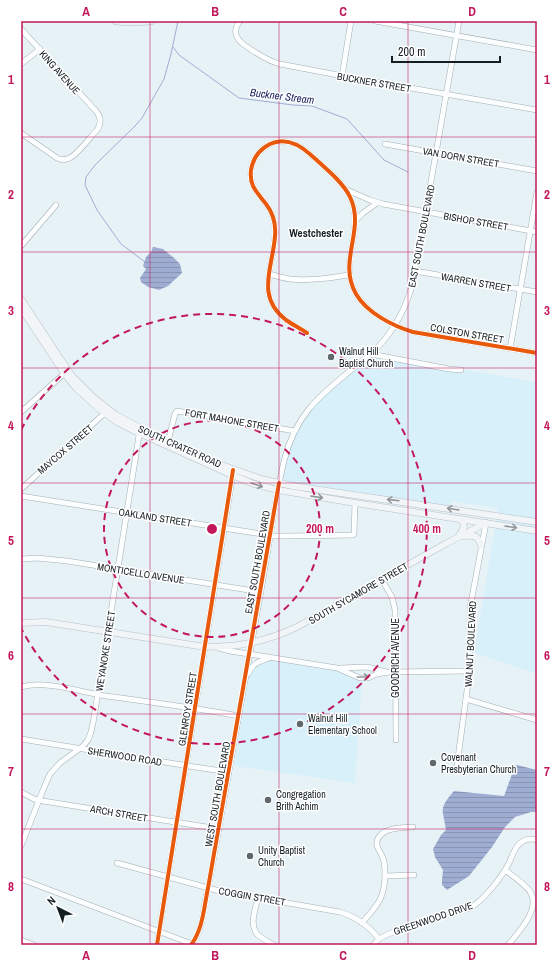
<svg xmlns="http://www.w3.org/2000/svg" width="558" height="966" viewBox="0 0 558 966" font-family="'Archivo Narrow',sans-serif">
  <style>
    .built { fill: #d8f0fa }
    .water { fill: url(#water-rules) }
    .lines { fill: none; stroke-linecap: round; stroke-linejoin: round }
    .stream { stroke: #a0add3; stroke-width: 1 }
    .minor-casing { stroke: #a4aeb2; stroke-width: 6 }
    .major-casing { stroke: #b6bfc6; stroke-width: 7 }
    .highway-casing { stroke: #b6bfc6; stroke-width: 8 }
    .minor { stroke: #fbfdfe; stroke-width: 5 }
    .major { stroke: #f2f5f8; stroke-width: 6 }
    .highway { stroke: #eaeff4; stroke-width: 7 }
    .cycleway-casing { stroke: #fff; stroke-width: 6 }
    .cycleway { stroke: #e8590c; stroke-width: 4 }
    .oneway { stroke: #8f9598 }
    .oneway2 { stroke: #94999b }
    .grid { fill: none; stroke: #c2185b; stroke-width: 1; stroke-opacity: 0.55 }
    .ring { fill: none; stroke: #c2185b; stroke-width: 2; stroke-dasharray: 7 5 }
    .poi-dot { fill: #5e696d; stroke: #fff; stroke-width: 1.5 }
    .labels { text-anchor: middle; stroke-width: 3; stroke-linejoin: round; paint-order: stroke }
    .street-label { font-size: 10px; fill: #151f23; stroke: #fff }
    .poi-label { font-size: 10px; fill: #151f23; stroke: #fff; text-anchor: start }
    .water-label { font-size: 11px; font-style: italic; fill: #1a205d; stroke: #fff }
    .neighbourhood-label { font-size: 11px; font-weight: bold; fill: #151f23; stroke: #fff }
    .centre { fill: #c2185b; stroke: #fff; stroke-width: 2 }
    .ring-label { font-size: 12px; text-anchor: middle; font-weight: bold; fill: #c2185b; stroke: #fff; stroke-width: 3; stroke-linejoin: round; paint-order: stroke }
    .neatline { fill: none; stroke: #c2185b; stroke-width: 1.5 }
    .grid-label { font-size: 13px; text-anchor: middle; font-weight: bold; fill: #c2185b }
  </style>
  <defs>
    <pattern id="water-rules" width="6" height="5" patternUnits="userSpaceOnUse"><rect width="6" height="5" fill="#a0add3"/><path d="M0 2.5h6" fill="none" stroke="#8994b5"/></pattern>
  </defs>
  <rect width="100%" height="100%" fill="#e7f2f7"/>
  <g class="built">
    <path d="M371,354L537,382V674L474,653L498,508L451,501L449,509L279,483L288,446L313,403Z"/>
    <path d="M269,660L338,670L362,682L355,783L234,766L249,677L255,667L260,663Z"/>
  </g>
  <g class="water">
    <path d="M153,247L163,249L174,258L180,264L182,273L168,286L159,290L148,287L141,282L140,278L146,269L143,266L146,257L151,252Z"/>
    <path d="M517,765L537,770V812H531L515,817L505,827L492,847L469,876L447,890L442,885V880L443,870L435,857L433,849L441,835L446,830C445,824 444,819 443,814C441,805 449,797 454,791L504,796L515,766Z"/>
  </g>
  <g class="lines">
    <g class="stream">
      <path d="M173,47L179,55L239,98L293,105L312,106L347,119L384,160L408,172"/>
      <path d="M145,262L121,244L97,210L85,185L86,177L95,165L135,126L142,118L164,79L171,54L178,21"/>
    </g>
    <defs>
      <g id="minor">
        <path d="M240,21C228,36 243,45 255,52C263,57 271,62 280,64L359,79L537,110"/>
        <path d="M375,21L537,50"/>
        <path d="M21,29L96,111C101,117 102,123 97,130C90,137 76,157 67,159C63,160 60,160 57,158L21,133"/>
        <path d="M21,64L40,49"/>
        <path d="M342,76L351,21"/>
        <path d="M385,144L537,171"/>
        <path d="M347,190L370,200L383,204L537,232"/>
        <path d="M355,221L363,213L377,203"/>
        <path d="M21,246L56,205"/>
        <path d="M415,271L537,292"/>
        <path d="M269,274C276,276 283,278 290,279C310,281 330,278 349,275"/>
        <path d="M307,333C300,328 293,325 286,320C255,296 273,267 275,236C276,225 273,213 266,204C257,192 249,186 251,170C253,158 260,149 270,144C285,137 300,145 311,155C324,167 343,182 350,197C366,230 337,261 356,294C367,313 393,326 413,332L537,353"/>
        <path d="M510,349L537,192"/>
        <path d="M371,354L449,369L461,370"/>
        <path d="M21,412L66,372"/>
        <path d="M167,445L175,414L177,411L295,431"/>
        <path d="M21,489L106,412"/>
        <path d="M21,496L274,536H287L353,535L354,534L355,503"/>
        <path d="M21,559L37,558L67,561L261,592"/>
        <path d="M382,580L392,597L395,610L396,740"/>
        <path d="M219,648L230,651L337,668L360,678H368L377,674L389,672L470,671"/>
        <path d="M340,668L367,667L386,672"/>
        <path d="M248,674C254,662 258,662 269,658"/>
        <path d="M21,687C46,680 80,692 106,696C150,702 195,708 239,716"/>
        <path d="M466,699L537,720"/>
        <path d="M21,739L195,767L229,772"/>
        <path d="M457,765L469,676L470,608L486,523"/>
        <path d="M21,792L34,799L43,801L219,829"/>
        <path d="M21,846L43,790L50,774L60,763L83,746L88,740L91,732L93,723L101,675L140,429"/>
        <path d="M117,863L223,892L340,912C356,917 369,926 379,939"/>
        <path d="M505,870C513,876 526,885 531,893C540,910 518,933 508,945"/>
        <path d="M385,876L414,875"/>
        <path d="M21,879L192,944"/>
        <path d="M258,898C255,909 249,926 258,935C263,939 269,942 274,945"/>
        <path d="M362,923C377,905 384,900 385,876C385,870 385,863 383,858C381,852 375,847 377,841C381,827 402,828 413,827"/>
        <path d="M21,940L34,945"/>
        <path d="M157,945L233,473"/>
        <path d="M191,945C202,931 203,914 206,897C211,876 214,854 218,833C233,752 247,671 261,590C269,547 274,503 284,461C295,416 317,398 351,370C360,363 369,357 376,349C396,329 407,306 414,279L459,21"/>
        <path d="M373,945L379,939L388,934L470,908C483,901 502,877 509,863C512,857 514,849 519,844C524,840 531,838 537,840"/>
      </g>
      <g id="major">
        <path d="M21,299L61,360L72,376L93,397L116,415L148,432L219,464L261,479L293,486L537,522"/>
        <path d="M21,308L64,373L76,388L98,408L117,422L139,433L232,475L254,484L278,490L355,503L537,531"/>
        <path d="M459,519L463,522L464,527L459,536"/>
        <path d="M464,536C475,535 478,535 481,546"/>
        <path d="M21,623L46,622L199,646C234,649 265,642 297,627L447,543L486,523"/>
      </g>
      <path id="highway" d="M116,21L130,22L151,21"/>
    </defs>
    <use href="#minor" class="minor-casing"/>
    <use href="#major" class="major-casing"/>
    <use href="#highway" class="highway-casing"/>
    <use href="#minor" class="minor"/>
    <use href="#major" class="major"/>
    <use href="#highway" class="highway"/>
    <defs>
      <g id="cycleway">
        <path d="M307,333C300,328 293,325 286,320C255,296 273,267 275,236C276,225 273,213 266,204C257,192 249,186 251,170C253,158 260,149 270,144C285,137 300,145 311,155C324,167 343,182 350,197C366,230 337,261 356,294C367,313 393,326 413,332L537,353"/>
        <path d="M157,945L233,470"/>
        <path d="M191,945C203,929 204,907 208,888L279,483"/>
      </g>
    </defs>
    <use href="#cycleway" class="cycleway-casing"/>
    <use href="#cycleway" class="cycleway"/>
  </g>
  <defs><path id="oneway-shaft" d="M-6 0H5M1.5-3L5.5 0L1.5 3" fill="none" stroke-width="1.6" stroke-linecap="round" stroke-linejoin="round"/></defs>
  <g class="oneway">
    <use href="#oneway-shaft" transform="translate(257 485) rotate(18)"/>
    <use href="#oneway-shaft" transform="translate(317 497) rotate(8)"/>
    <use href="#oneway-shaft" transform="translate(393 500) rotate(-173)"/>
    <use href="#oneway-shaft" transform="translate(453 509) rotate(-171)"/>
    <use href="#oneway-shaft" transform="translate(511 527) rotate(9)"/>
  </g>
  <use class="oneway2" href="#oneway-shaft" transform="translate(363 677)"/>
  <path class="grid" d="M150,21V945M279,21V945M408,21V945M21,137H537M21,252H537M21,368H537M21,483H537M21,598H537M21,714H537M21,829H537"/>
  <g class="ring">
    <circle cx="212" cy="529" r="108"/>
    <path d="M21 430A215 215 0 1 1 21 628"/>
  </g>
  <g class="poi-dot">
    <circle cx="331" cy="357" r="4"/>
    <circle cx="300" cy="724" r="4"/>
    <circle cx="433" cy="763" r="4"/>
    <circle cx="268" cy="800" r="4"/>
    <circle cx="250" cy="856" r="4"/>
  </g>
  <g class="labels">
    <g class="street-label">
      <text transform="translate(60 72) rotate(48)" y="4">KING AVENUE</text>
      <text transform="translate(374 82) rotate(10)" y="4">BUCKNER STREET</text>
      <text transform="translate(461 157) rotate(10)" y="4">VAN DORN STREET</text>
      <text transform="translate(476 221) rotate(10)" y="4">BISHOP STREET</text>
      <text transform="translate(421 236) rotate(-79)" y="4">EAST SOUTH BOULEVARD</text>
      <text transform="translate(476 282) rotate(10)" y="4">WARREN STREET</text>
      <text transform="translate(467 333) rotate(10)" y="4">COLSTON STREET</text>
      <text transform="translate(232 420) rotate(10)" y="4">FORT MAHONE STREET</text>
      <text transform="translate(180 446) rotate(24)" y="4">SOUTH CRATER ROAD</text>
      <text transform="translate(65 449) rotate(-41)" y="4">MAYCOX STREET</text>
      <text transform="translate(155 517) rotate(9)" y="4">OAKLAND STREET</text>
      <text transform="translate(257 562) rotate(-80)" y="4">EAST SOUTH BOULEVARD</text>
      <text transform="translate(141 573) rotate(9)" y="4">MONTICELLO AVENUE</text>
      <text transform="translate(358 593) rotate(-30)" y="4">SOUTH SYCAMORE STREET</text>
      <text transform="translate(470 644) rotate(-87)" y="4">WALNUT BOULEVARD</text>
      <text transform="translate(105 651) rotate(-81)" y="4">WEYANOKE STREET</text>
      <text transform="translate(395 658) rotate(-90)" y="4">GOODRICH AVENUE</text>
      <text transform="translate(187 709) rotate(-81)" y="4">GLENROY STREET</text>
      <text transform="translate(125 756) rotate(9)" y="4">SHERWOOD ROAD</text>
      <text transform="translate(217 794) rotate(-80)" y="4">WEST SOUTH BOULEVARD</text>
      <text transform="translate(119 813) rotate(10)" y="4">ARCH STREET</text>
      <text transform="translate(252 896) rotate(10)" y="4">COGGIN STREET</text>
      <text transform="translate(433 918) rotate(-19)" y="4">GREENWOOD DRIVE</text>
    </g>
    <g class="poi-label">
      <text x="339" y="355">Walnut Hill<tspan x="339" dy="12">Baptist Church</tspan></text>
      <text x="308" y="722">Walnut Hill<tspan x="308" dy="12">Elementary School</tspan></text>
      <text x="441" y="761">Covenant<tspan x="441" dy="12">Presbyterian Church</tspan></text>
      <text x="276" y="798">Congregation<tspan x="276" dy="12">Brith Achim</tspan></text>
      <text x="258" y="854">Unity Baptist<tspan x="258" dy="12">Church</tspan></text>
    </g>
    <g class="water-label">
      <text transform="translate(282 96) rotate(7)" y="4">Buckner Stream</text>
    </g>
    <g class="neighbourhood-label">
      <text x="316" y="237">Westchester</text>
    </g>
  </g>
  <circle cx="212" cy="529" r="6" class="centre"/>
  <g class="ring-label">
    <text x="320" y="533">200 m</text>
    <text x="427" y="533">400 m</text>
  </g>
  <rect width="558" height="966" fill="none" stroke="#ffffff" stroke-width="44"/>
  <g transform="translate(58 908) rotate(318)" stroke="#ffffff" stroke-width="3" paint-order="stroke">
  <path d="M0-3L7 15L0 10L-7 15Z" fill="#151f23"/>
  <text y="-6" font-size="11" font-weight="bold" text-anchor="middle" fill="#151f23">N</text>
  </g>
  <path d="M392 56v6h108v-6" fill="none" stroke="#151f23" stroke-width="2"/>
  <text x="398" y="56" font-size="12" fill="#151f23" stroke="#ffffff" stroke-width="3" paint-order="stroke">200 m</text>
  <rect x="22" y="22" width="514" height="922" class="neatline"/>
  <g class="grid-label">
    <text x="86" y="16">A</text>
    <text x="215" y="16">B</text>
    <text x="343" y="16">C</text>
    <text x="472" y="16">D</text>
    <text x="11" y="84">1</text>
    <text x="547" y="84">1</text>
    <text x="11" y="199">2</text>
    <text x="547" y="199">2</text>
    <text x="11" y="315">3</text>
    <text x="547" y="315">3</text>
    <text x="11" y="430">4</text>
    <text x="547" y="430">4</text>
    <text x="11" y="545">5</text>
    <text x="547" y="545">5</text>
    <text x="11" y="660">6</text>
    <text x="547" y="660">6</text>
    <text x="11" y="776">7</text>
    <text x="547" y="776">7</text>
    <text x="11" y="891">8</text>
    <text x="547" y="891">8</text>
    <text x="86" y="960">A</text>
    <text x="215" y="960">B</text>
    <text x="343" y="960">C</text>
    <text x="472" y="960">D</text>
  </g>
</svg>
